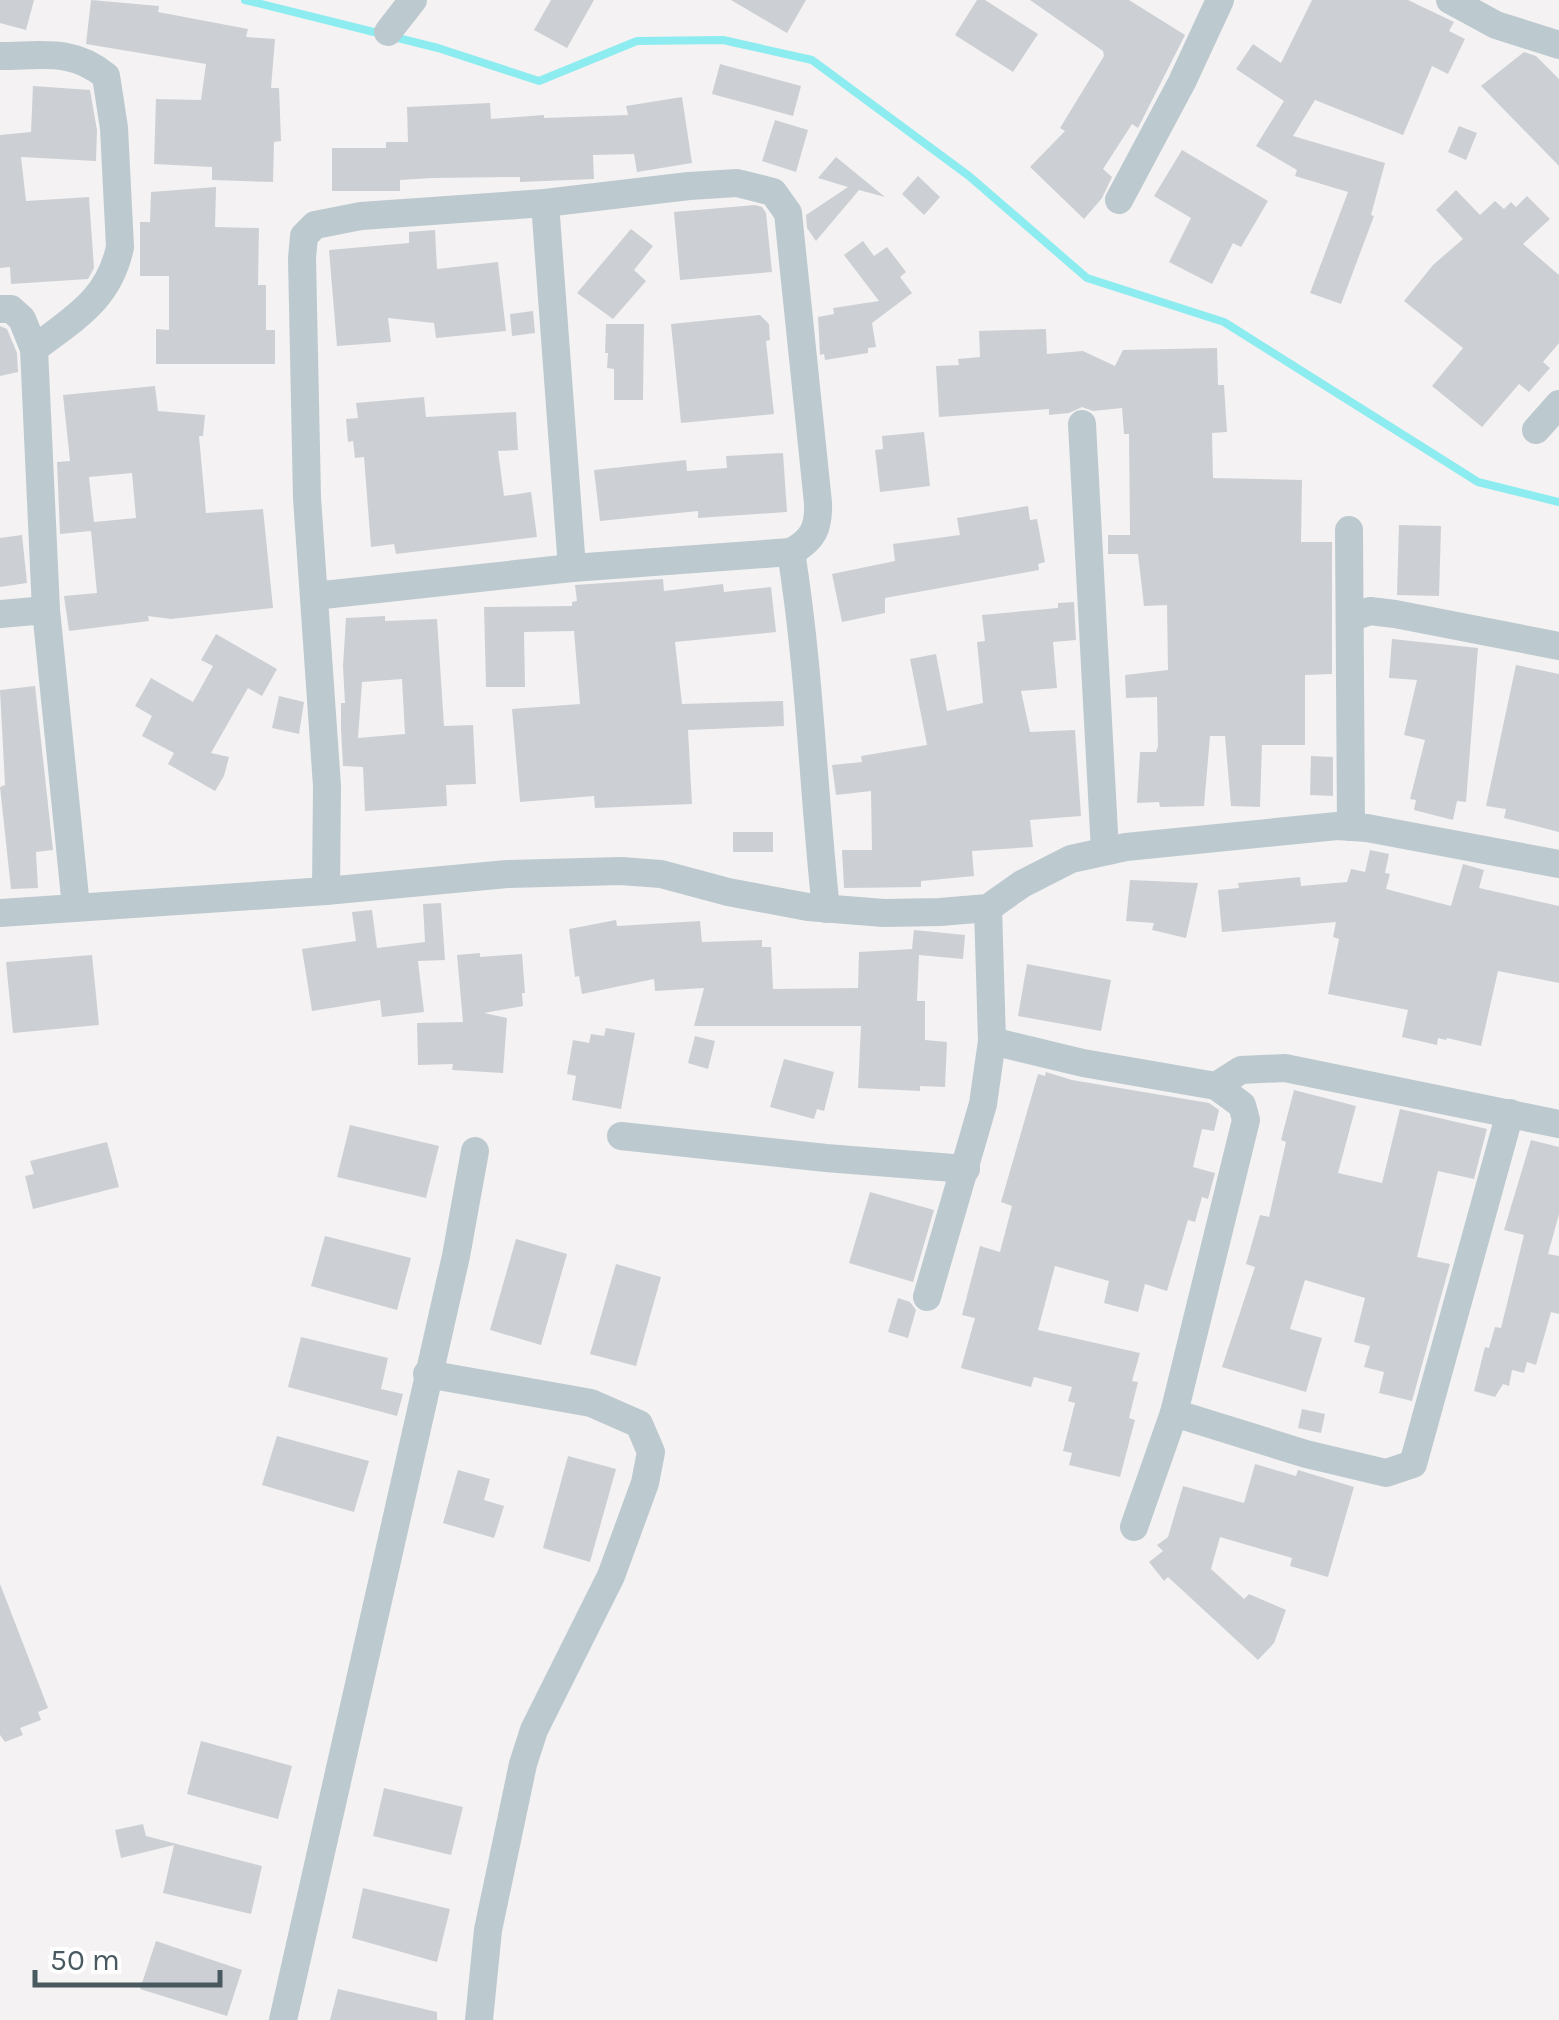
<svg xmlns="http://www.w3.org/2000/svg" width="1559" height="2020" viewBox="0 0 1559 2020" font-family="Karla,sans-serif">
  <style>
    .lines { fill: none; stroke-linecap: round; stroke-linejoin: round }
    .stream { stroke: #8cecf0; stroke-width: 8 }
    .building { fill: #ccd0d4; fill-rule: evenodd }
    .street { stroke: #bcc9cf; stroke-width: 28 }
  </style>
  <rect width="100%" height="100%" fill="#f4f2f2"/>
  <g class="lines">
    <path class="stream" d="M245,0L438,48L539,81L637,41L723,40L812,60L969,176L1087,278L1224,322L1478,482L1559,502"/>
  </g>
  <g class="building">
    <path d="M0,0H34L26,30L0,23Z"/>
    <path d="M91,0L159,6L158,12L248,29L246,37L275,39L271,88H279L281,141L274,142L273,182L212,180V167L154,164L156,99L201,100L206,64L86,44Z"/>
    <path d="M551,0H594L567,48L534,30Z"/>
    <path d="M731,0H806L787,33Z"/>
    <path d="M977,0H985L1038,34L1013,72L955,35Z"/>
    <path d="M1030,0H1129L1185,35L1138,128L1132,124L1103,169L1112,177L1102,198L1084,219L1030,167L1065,131L1060,128L1104,56L1103,51Z"/>
    <path d="M1312,0H1408L1454,22L1449,31L1465,39L1448,74L1432,66L1403,135L1315,100L1293,136L1385,163L1371,215L1374,216L1341,304L1310,293L1348,192L1295,176L1297,170L1256,146L1284,101L1236,69L1253,44L1281,63Z"/>
    <path d="M1524,52L1536,56L1559,79V166L1481,86Z"/>
    <path d="M720,64L801,86L793,116L712,94Z"/>
    <path d="M33,86L90,90L97,130L96,161L21,157L26,201L89,197L94,268L88,279L11,284L10,267L0,268V135L31,132Z"/>
    <path d="M682,97L692,163L637,172L634,154L593,155L594,179L520,182V177L433,178L400,180V191H332V148H386V142H408L407,107L490,103L491,119L544,115V118L628,115L626,106Z"/>
    <path d="M775,120L808,130L796,172L762,161Z"/>
    <path d="M1459,126L1477,133L1466,160L1448,152Z"/>
    <path d="M1182,150L1268,201L1241,247L1233,243L1212,284L1169,262L1191,218L1154,196Z"/>
    <path d="M836,157L885,197L859,190L816,241L807,228L806,215L848,187L818,178Z"/>
    <path d="M918,176L940,197L924,215L902,194Z"/>
    <path d="M216,187L215,227L259,228L258,285H266V330H275V364H156V329L169,330V276H140V222H150L151,192Z"/>
    <path d="M1456,190L1480,215L1495,201L1504,209L1511,202L1516,207L1527,196L1550,219L1523,244L1559,275V343L1543,362L1550,368L1529,392L1519,384L1482,427L1432,386L1463,348L1404,301L1433,265L1463,239L1436,210Z"/>
    <path d="M755,205L762,207L766,213L772,272L680,280L674,212Z"/>
    <path d="M631,229L653,246L634,270L646,281L613,319L577,293Z"/>
    <path d="M435,230L437,269L498,262L506,331L436,338L434,323L388,318L391,342L337,346L329,250L409,243V232Z"/>
    <path d="M863,241L874,256L887,247L906,272L900,277L912,293L872,323L876,347L868,348V353L825,360L824,354L820,355L818,317L834,314L833,308L879,301L844,255Z"/>
    <path d="M533,311L535,333L512,336L510,314Z"/>
    <path d="M760,315L769,324L770,340L766,341L774,414L681,423L671,324Z"/>
    <path d="M606,324H644L643,400H614V369L607,368L608,353H605Z"/>
    <path d="M0,326L7,329L17,353L18,372L0,376Z"/>
    <path d="M1046,329L1047,354L1083,351L1115,366L1123,350L1217,348L1218,385H1224L1227,432L1212,433L1213,478L1302,480L1301,542H1332V674L1305,675V745H1262L1260,807L1231,806L1225,736H1210L1204,806L1160,807L1159,802L1137,803L1140,752H1156L1158,746L1157,697L1126,698L1125,675L1168,670L1167,605L1144,606L1138,554H1108V535H1130L1129,434H1124L1122,408L1093,411L1082,407L1069,413L1049,415V409L939,417L936,366L959,365L958,359L980,357L979,331Z"/>
    <path d="M155,386L158,411L205,415L203,436H199L206,513L263,509L273,608L171,619L148,616L149,621L69,631L64,596L97,593L91,531L60,534L57,462L70,461L63,395ZM132,473L136,518L94,522L89,477Z"/>
    <path d="M424,397L426,417L516,412L518,450L498,451L504,496L531,492L537,537L396,554L394,544L371,547L364,457L355,458L353,441L348,442L346,419L358,418L356,403Z"/>
    <path d="M924,432L930,486L880,492L875,450L883,449L882,436Z"/>
    <path d="M783,453L787,512L698,518V511L600,521L594,470L686,460L687,471L727,468L726,456Z"/>
    <path d="M1028,506L1030,520L1037,519L1045,562L1038,564L1039,570L885,598V613L842,622L832,574L895,561L893,544L960,535L957,518Z"/>
    <path d="M1399,525L1441,526L1439,596L1397,595Z"/>
    <path d="M22,535L27,583L0,587V538Z"/>
    <path d="M663,579L664,591L723,584L724,592L771,587L776,632L675,642L682,704L783,701L784,726L688,730L692,804L595,808L594,796L520,802L512,709L580,704L574,631L524,632L525,687H486L484,607L572,606V602L577,601L575,585Z"/>
    <path d="M1074,602L1076,640L1053,642L1057,688L1021,691L1030,732L1075,730L1081,816L1030,820L1033,847L972,851L974,876L921,881V887L844,888L842,850H872L871,791L836,795L832,765L862,762L861,756L927,745L910,659L936,654L947,711L983,703L977,642L985,641L982,615L1058,608V603Z"/>
    <path d="M385,616V621L437,619L444,726L473,725L476,784L446,785L447,806L365,811L363,767L343,766L341,729V703H345L343,666L346,618ZM402,679L405,734L358,738L362,682Z"/>
    <path d="M216,634L277,669L262,696L248,688L211,753L229,757L224,776L215,791L168,764L174,753L142,736L152,716L135,706L151,678L193,702L213,666L201,660Z"/>
    <path d="M1392,639L1478,648L1466,802L1457,801L1453,820L1414,810L1416,800L1410,799L1425,740L1404,735L1417,680L1389,678Z"/>
    <path d="M1516,665L1559,674V832L1504,818L1506,809L1486,806Z"/>
    <path d="M35,686L53,850L36,852L38,888L11,889L0,787L5,785L0,690Z"/>
    <path d="M279,696L304,702L299,734L272,728Z"/>
    <path d="M1311,756L1333,757V796L1310,795Z"/>
    <rect x="733" y="832" width="40" height="20"/>
    <path d="M1370,850L1389,854L1385,873L1390,874L1386,889L1451,906L1463,864L1484,870L1479,888L1559,906V983L1498,971L1481,1046L1447,1038L1446,1040L1438,1038L1437,1045L1402,1037L1408,1010L1328,994L1339,939L1333,937L1336,922L1222,932L1218,890L1239,888L1238,883L1300,877L1301,886L1347,882L1351,869L1365,872Z"/>
    <path d="M1130,880L1198,883L1186,938L1152,930L1154,923L1126,921Z"/>
    <path d="M441,903L445,960L418,961L424,1012L382,1017L380,1000L312,1011L302,949L356,941L352,912L372,910L377,948L425,942L423,904Z"/>
    <path d="M616,920L617,926L700,921L702,942L762,940V947H771L773,989L858,988L859,952L912,949L914,930L965,935L963,959L919,955L917,1001H925V1040L947,1042L945,1087L920,1086V1091L858,1088L861,1026H694L704,988L655,991L654,979L582,994L579,976L575,977L569,929Z"/>
    <path d="M480,953V957L522,954L525,993H522L523,1006L484,1013L507,1018L503,1073L452,1070L453,1064L418,1065L417,1023L463,1022L457,955Z"/>
    <path d="M92,955L99,1025L13,1033L6,962Z"/>
    <path d="M1027,964L1111,980L1101,1031L1018,1016Z"/>
    <path d="M606,1028L635,1033L621,1109L572,1100L576,1076L567,1074L573,1040L589,1043L591,1034L604,1036Z"/>
    <path d="M695,1036L715,1041L708,1069L688,1063Z"/>
    <path d="M784,1059L834,1072L824,1111L817,1109L814,1119L770,1107Z"/>
    <path d="M1046,1072L1072,1080L1209,1103L1219,1110L1214,1131L1202,1129L1193,1167L1215,1173L1208,1199L1202,1197L1195,1222L1188,1220L1167,1291L1145,1284L1138,1312L1104,1303L1109,1281L1055,1266L1038,1330L1140,1353L1132,1381L1138,1382L1129,1418L1135,1420L1120,1477L1069,1465L1072,1453L1063,1451L1075,1403L1068,1401L1072,1387L1034,1377L1031,1387L961,1368L975,1318L962,1315L980,1246L1000,1252L1012,1206L1001,1202L1038,1074L1045,1076Z"/>
    <path d="M1294,1090L1356,1106L1338,1173L1382,1183L1400,1109L1487,1129L1474,1179L1438,1171L1417,1257L1450,1264L1412,1401L1379,1393L1384,1372L1364,1367L1370,1346L1354,1342L1365,1298L1305,1280L1290,1329L1322,1338L1306,1392L1222,1367L1255,1267L1246,1264L1260,1215L1269,1217L1286,1142L1281,1140Z"/>
    <path d="M350,1125L439,1146L426,1198L337,1177Z"/>
    <path d="M1531,1140L1559,1147V1214L1548,1254L1559,1256V1314L1551,1312L1536,1365L1527,1362L1524,1373L1512,1370L1509,1386L1503,1384L1495,1397L1474,1391L1485,1347L1489,1348L1495,1327L1501,1328L1524,1235L1504,1230Z"/>
    <path d="M107,1142L119,1187L33,1209L25,1176L34,1174L30,1161Z"/>
    <path d="M870,1192L934,1210L913,1282L849,1263Z"/>
    <path d="M325,1236L411,1258L397,1310L311,1286Z"/>
    <path d="M516,1239L567,1254L541,1345L490,1330Z"/>
    <path d="M616,1264L661,1277L636,1366L590,1354Z"/>
    <path d="M898,1298L910,1302L916,1310L908,1338L888,1332Z"/>
    <path d="M301,1337L388,1358L381,1389L403,1394L397,1416L288,1387Z"/>
    <path d="M1302,1409L1325,1414L1321,1433L1298,1428Z"/>
    <path d="M277,1436L369,1461L354,1512L262,1485Z"/>
    <path d="M568,1456L616,1469L590,1562L543,1548Z"/>
    <path d="M1255,1464L1296,1476L1298,1470L1354,1487L1328,1577L1290,1566L1292,1558L1220,1537L1211,1569L1244,1599L1249,1594L1286,1610L1274,1643L1258,1660L1168,1577L1164,1581L1149,1562L1163,1551L1157,1545L1168,1537L1183,1486L1244,1503Z"/>
    <path d="M458,1470L490,1479L484,1500L504,1506L494,1538L443,1523Z"/>
    <path d="M0,1584L48,1708L38,1712L41,1720L20,1728L23,1735L5,1742L0,1735Z"/>
    <path d="M201,1741L292,1766L278,1819L187,1794Z"/>
    <path d="M384,1788L463,1807L451,1855L373,1836Z"/>
    <path d="M143,1824L146,1836L262,1866L251,1914L163,1893L174,1845L121,1858L115,1830Z"/>
    <path d="M363,1888L450,1909L437,1962L352,1938Z"/>
    <path d="M156,1941L242,1970L227,2016L140,1989Z"/>
    <path d="M338,1989L437,2012V2020H330Z"/>
  </g>
  <g class="lines">
    <g class="street">
      <path d="M1450,0L1496,25L1559,45"/>
      <path d="M388,32L413,0"/>
      <path d="M0,56C42,56 72,48 106,76L114,128L120,247C109,300 74,318 34,349"/>
      <path d="M1119,200L1182,82L1220,0"/>
      <path d="M545,203L572,568"/>
      <path d="M0,309H11L22,319L34,349L46,610L76,907"/>
      <path d="M1082,424L1105,851"/>
      <path d="M1536,430L1559,404"/>
      <path d="M1349,530L1351,827"/>
      <path d="M791,552C810,670 813,790 826,909"/>
      <path d="M314,596L572,568L791,552C813,540 819,528 818,503L788,213L773,192L737,183L689,186L545,203L361,216L315,225L304,236L302,258L307,498L327,786L326,891"/>
      <path d="M0,614L46,610"/>
      <path d="M1350,618L1370,611L1395,614L1559,646"/>
      <path d="M0,913L326,891L507,874L621,871L661,874L728,892L808,907L884,913L940,912L988,908L1022,884L1071,859L1126,847L1337,826L1367,828L1559,864"/>
      <path d="M992,1041L1083,1063L1216,1086L1242,1105L1246,1120L1174,1413L1134,1527"/>
      <path d="M1216,1086L1241,1070L1285,1068L1559,1124"/>
      <path d="M621,1136L826,1158L966,1169"/>
      <path d="M927,1297L983,1104L992,1041L988,908"/>
      <path d="M427,1374L591,1403L639,1424L651,1452L645,1483L611,1576L534,1730L523,1764L488,1930L479,2020"/>
      <path d="M1174,1413L1306,1454L1386,1473L1413,1464L1510,1113"/>
      <path d="M283,2020L456,1256L475,1151"/>
    </g>
  </g>
  <path d="M35 1970v15h185v-15" fill="none" stroke="#485960" stroke-width="5"/>
  <text x="50" y="1970" font-size="30" fill="#485960" stroke="#ffffff" stroke-width="8" paint-order="stroke">50 m</text>
</svg>
